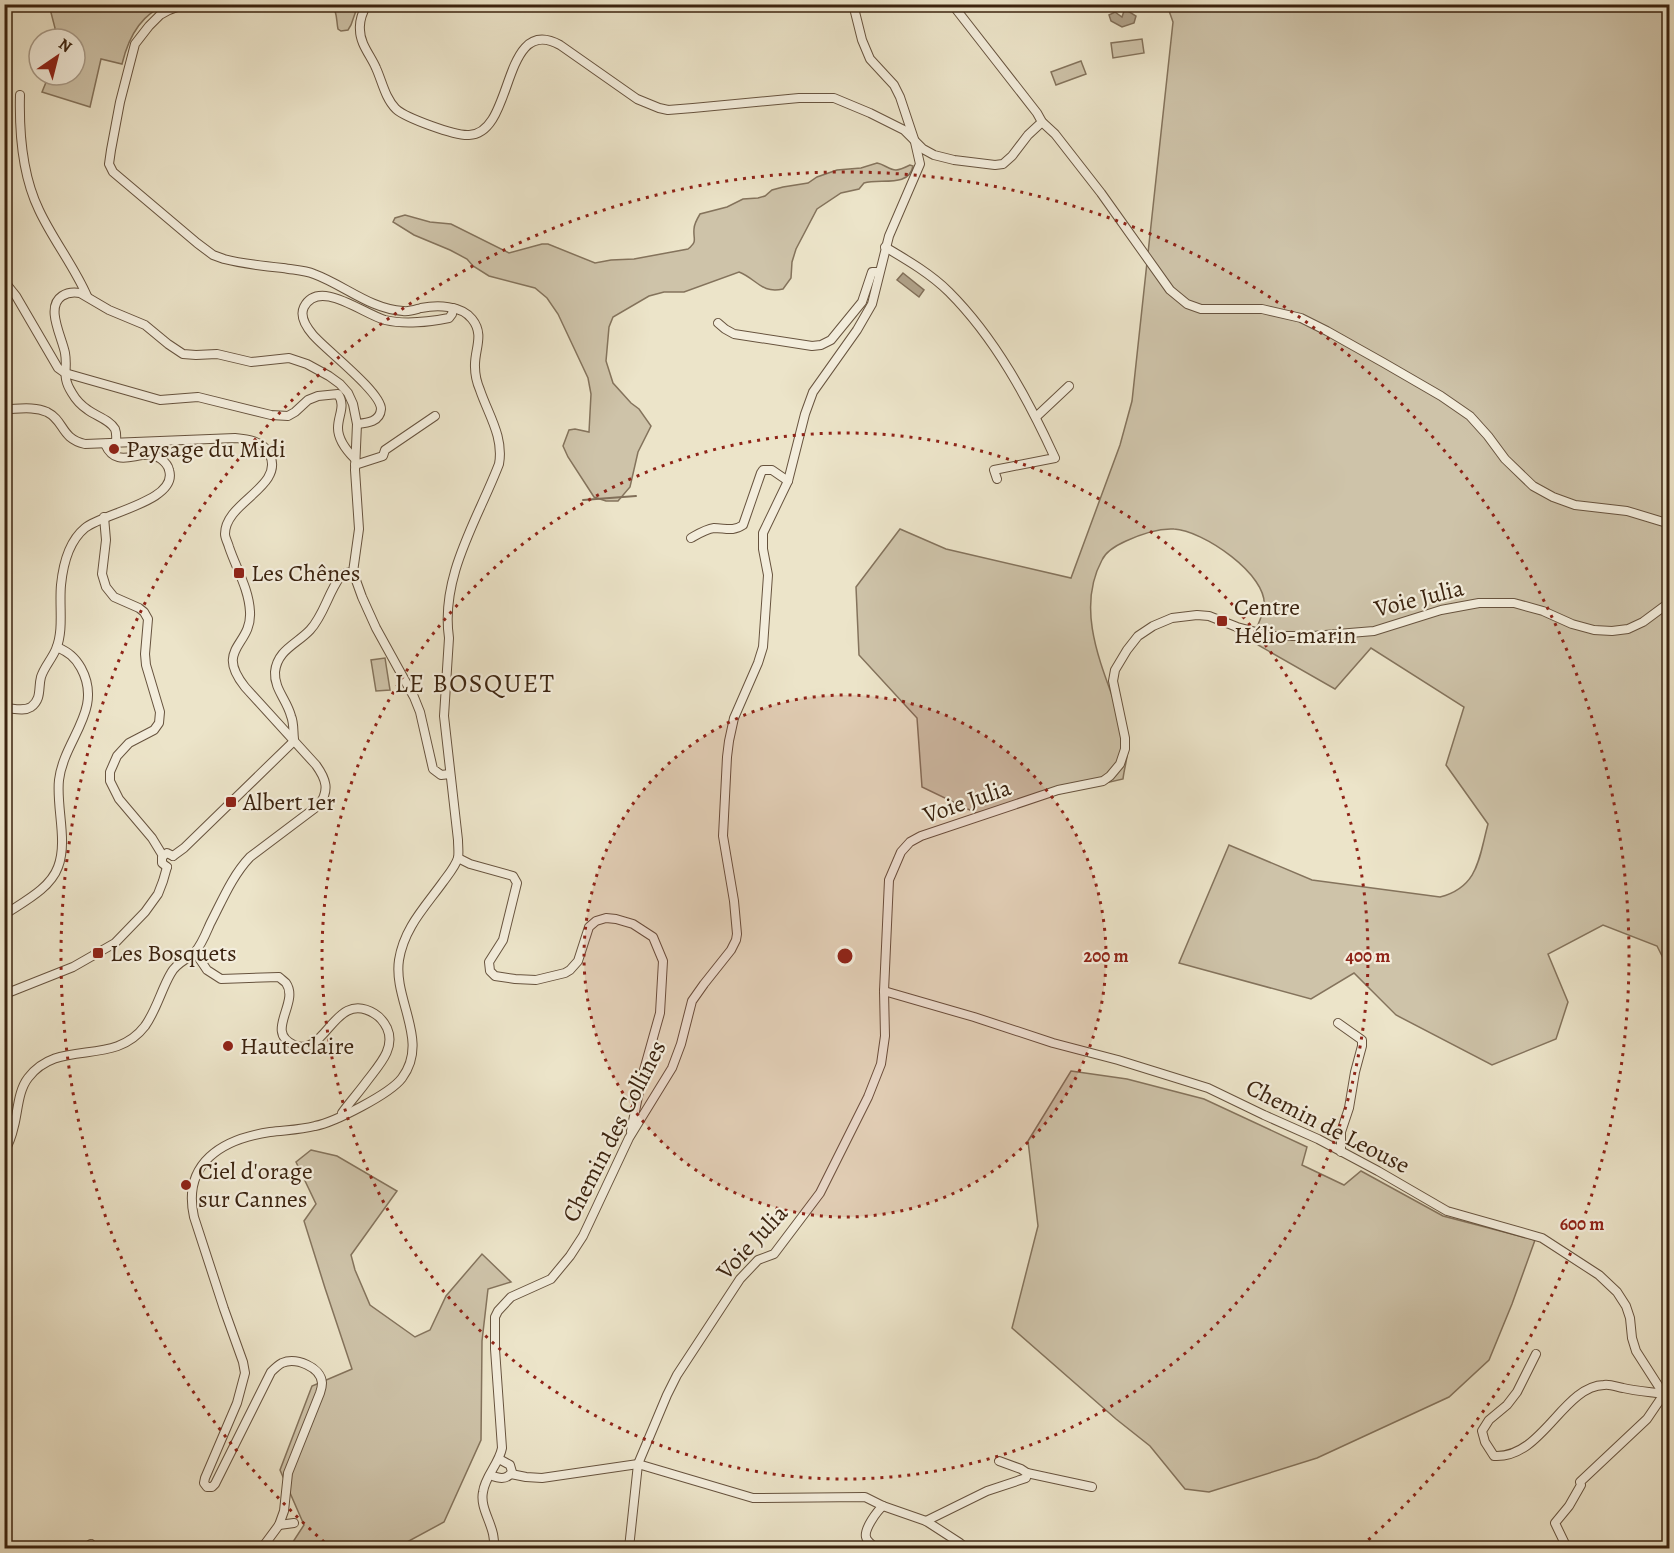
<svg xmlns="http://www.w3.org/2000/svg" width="1674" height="1553" viewBox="0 0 1674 1553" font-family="Alegreya,serif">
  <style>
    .green { fill: #cec3a9; stroke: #84735c; stroke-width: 1.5 }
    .water { fill: #b0a28a; stroke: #816f59; stroke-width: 1.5 }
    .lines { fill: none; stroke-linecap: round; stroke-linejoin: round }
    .stream { stroke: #816f59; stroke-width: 2 }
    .minor-casing { stroke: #67533e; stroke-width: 10 }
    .minor { stroke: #f3eddc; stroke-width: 8 }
    .ring { fill: none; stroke: #8f2418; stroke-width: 3; stroke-dasharray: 3 6 }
    .poi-dot { fill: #8f2418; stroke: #f3eddc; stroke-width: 2 }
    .labels { text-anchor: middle; stroke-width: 4.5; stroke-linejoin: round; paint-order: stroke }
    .poi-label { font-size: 24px; fill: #3b230f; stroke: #f3eddc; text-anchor: start }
    .street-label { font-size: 24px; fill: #3b230f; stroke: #f3eddc }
    .neighbourhood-label { font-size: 26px; letter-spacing: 1.5px; fill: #3b230f; stroke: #f3eddc }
    .centre { fill: #8f2418; stroke: #f3eddc; stroke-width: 3 }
    .ring-label { font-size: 18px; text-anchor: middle; font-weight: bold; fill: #8f2418; stroke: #f3eddc; stroke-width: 4.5; stroke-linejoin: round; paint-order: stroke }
  </style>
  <rect width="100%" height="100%" fill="#ece4c9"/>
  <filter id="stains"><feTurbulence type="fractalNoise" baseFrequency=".00333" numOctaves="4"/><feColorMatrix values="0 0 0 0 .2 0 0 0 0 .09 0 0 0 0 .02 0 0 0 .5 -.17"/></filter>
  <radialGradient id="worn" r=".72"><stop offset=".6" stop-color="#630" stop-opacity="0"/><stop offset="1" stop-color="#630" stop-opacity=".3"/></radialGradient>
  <g class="green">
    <path d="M49,5V4L166,5C141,14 128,39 122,64L101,59L90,107L42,92L49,75H75V39H54L55,28Z"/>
    <path d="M330,5H358L351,25L348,30L341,31L338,29C336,20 338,11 330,5Z"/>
    <path d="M1167,5H1669V970L1657,946L1603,925L1548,954L1568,1002L1556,1039L1492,1065L1396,1015L1354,973L1311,999L1179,963L1229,845L1312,880L1440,897C1479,887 1479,857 1488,824L1446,765L1464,707L1371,648L1335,689L1251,641C1255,631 1262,618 1264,607C1269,575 1202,530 1174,529C1157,528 1141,534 1126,541C1117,545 1106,551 1102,560C1076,608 1100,662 1117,709C1120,719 1127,732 1128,743C1129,753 1124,769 1123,779L976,813L922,787L917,718L859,655L856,587L900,529L946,549L1071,578L1120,445L1132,401L1173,22Z"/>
    <path d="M1142,39L1144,53L1113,58L1111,43Z"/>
    <path d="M1081,61L1086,74L1056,85L1051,72Z"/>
    <path d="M877,163C884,164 889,170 896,170C900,170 906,167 910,165L913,166C909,188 880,178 864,183L859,189L841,193L817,209L796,249L792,262L791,278L783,289C761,294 757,279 739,272L684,292H664L649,296L613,317L609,327L606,361L613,383L631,403L639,409L651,426L638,452L630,487L618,501H606L594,497L568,457L563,446L569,430L575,429L589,432L591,394L588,378L558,314L547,298L535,288L489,276L473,266L467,259L450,250L414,235L393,222L395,218L405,215L430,222L451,224L509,253L542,244H548L595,263L611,260L634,259L688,249C698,241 693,240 694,229C694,224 697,219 700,214L727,207L743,199L758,198L765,196L772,190L783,187L808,183L817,177L837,170L861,168Z"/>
    <path d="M385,658L390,690L376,691L371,660Z"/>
    <path d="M1071,1071L1127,1079L1204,1099L1307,1147L1302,1165L1344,1185L1361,1171L1443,1216L1535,1240L1512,1304L1489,1360L1449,1397L1317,1458L1209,1492L1185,1489L1150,1446L1116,1419L1012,1328L1038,1226L1028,1141Z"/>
    <path d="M311,1150L337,1156L397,1191L351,1255L355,1270L370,1305L415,1337L430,1330L446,1296L482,1254L511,1282L488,1289L482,1341L481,1440L444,1522L396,1548H289L304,1525L280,1470L312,1386L352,1369L325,1288L304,1221L316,1204L296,1162Z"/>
  </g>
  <g class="water">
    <path d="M1124,11H1128L1136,16L1134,23L1122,27L1111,21L1109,15L1115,12L1122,17Z"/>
    <path d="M903,273L924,290L919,297L897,280Z"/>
  </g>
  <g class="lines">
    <path class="stream" d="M583,500L636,496"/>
    <defs>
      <g id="minor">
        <path d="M185,4L169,10L160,15L149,26L135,44L120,102L111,150L109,164L113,172L197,243L213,255L224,259C243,264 263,266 283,268C293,270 304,270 314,274C344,285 370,309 403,311C409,312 414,310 421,308C437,305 461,305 472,319C485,335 474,350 475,367C475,375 477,383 480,390C488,414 504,437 499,464C478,519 440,576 449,638L444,716L458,840C458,846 459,853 458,858C455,867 448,875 443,882C425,907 404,928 399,960C393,1000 430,1041 402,1078C390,1094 335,1122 315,1126C300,1130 285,1130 270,1132C222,1139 182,1163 194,1217L224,1309L243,1362L245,1373L237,1403L205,1478L204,1483L207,1487H212L215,1484L271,1372C274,1369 278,1365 282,1363C296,1357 321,1367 322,1383C322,1387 321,1390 320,1393L288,1473L284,1511L279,1525L262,1548"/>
        <path d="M367,4C362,13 359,21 360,30C360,44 371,56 376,68C382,81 385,98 396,109C406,118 455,136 469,135C515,134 501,13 560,45L637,99L659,108L668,110L693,108L799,98H834L870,113L904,130L923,149L934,155L954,160L995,165L1003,164L1012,156L1028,135L1042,122"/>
        <path d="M952,4L1037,113L1042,122L1055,134L1101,193L1170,290L1187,304L1201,309H1262L1301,318L1327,331L1384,363L1441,396L1470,416L1488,436L1505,459L1533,486L1553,497L1575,505L1627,511L1670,524"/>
        <path d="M20,95C19,134 22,175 39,210C53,240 74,266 87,296"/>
        <path d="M885,247C907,260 931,274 949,292C995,338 1028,399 1055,458L994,470L997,479"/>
        <path d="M4,281L16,296L58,368L65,373L160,400L198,397L271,415L288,416L295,412L308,400L318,396L338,394C346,406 338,415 338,428C338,440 347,451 355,459"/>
        <path d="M718,323L725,329L734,334L812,346L821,345L831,340L862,302L872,272H879"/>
        <path d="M4,409C18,409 34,406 47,412C65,421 60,438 85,444L235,438C247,439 264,441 270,455C284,487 225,502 225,534C225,538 228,543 229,547C236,568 249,589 250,612C252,646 214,648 245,687L316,765C326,779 330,790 319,805L250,857C232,876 222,901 210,924C206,933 202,944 195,952C187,960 177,962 171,973C161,990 157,1009 145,1026C113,1068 59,1037 28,1078C18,1091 18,1111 14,1126C12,1135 9,1144 4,1152"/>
        <path d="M1036,417L1069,386"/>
        <path d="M357,424L355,470L359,529L353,572L362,597L376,628L414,697L420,712L433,769L441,775L450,774"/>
        <path d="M116,443C116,438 117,434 115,429C110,420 96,416 88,410C82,406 76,400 72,393C61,376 68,370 65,353C62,337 45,307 62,296C68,292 74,292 80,293L109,310L145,325L168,344L183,354L196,355L217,354L251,362L289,358L307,364L329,376L340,384L348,393L353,404L357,424C367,423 380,422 381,409C381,392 326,350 313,335C307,328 299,317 304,307C319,278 363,314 385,320C406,325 428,322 449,318L452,314L453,308"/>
        <path d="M355,465L383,456L385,450L435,416"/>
        <path d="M104,517L106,540L102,574L106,587L114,597L139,608L144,612L148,619L145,654L146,665L160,712L159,723L154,730L129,743L117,756L110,772V781L119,799L152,838L163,856"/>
        <path d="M691,538C698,534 706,529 714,528C725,528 733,532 743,525L761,473L763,470H772L788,481"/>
        <path d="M4,708C13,708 23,712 31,707C42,699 38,688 41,677C44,667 52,659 56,649C64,630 59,606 61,585C63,565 68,542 85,528C103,513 179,501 169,470C168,465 165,462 161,459C142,445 118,473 105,444"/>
        <path d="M294,739C293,731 294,723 291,716C287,700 274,689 275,672C277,650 297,644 310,630C324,615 328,593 340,577L346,573L353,572"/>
        <path d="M173,856L184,848L294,741"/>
        <path d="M458,858L470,864L513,876L517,883L503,940L489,962L490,971L495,976L515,979L536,980L565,973L570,970L578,961L589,927L596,921L606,918L616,919L633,924L653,937L663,961L660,1013L642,1077L631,1131"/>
        <path d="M167,867L162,863V857L167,853L173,856"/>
        <path d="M4,915C23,902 50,889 58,867C68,841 56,807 59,780C64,739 104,710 81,668C75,657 68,652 57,647"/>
        <path d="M195,952L207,970L221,979L279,977C281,979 284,981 286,983C300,1003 264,1032 294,1045C326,1059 334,988 375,1014C380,1017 384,1022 387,1028C396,1048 379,1065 367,1081C359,1092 350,1102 342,1113"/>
        <path d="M884,991L974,1017L1053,1043L1118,1060L1208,1088L1264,1115L1318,1139L1378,1171L1447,1211L1542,1238L1599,1275L1617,1292L1626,1306L1630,1318L1632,1338L1636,1351L1670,1404"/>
        <path d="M4,996L10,992L73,967L115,943L145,912L158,894L163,881L167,867"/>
        <path d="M1338,1023L1362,1040V1046L1355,1072L1349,1108L1341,1132V1152"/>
        <path d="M1536,1354L1517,1392L1507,1405L1489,1420L1482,1431L1485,1442L1494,1456C1542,1459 1563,1386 1604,1385C1610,1384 1617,1387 1623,1388C1636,1391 1650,1392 1664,1394L1647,1419L1580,1482L1581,1485L1569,1506L1555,1523L1567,1548"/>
        <path d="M999,1461L1021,1469L1027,1473L1092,1487"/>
        <path d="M511,1474L526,1477L542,1478L638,1464L753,1498L865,1497L883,1506L926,1521L960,1543L966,1548"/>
        <path d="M490,1475C498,1478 506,1481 512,1472L510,1465L499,1459"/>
        <path d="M926,1521L987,1491L1026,1478L1027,1473"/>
        <path d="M279,1525L294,1523"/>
        <path d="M85,1548L91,1544"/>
        <path d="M495,1548C494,1544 494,1539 493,1534C490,1520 480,1506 483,1492C485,1476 499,1464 502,1448L495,1349V1317L498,1311L511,1297L551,1279L570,1256L583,1236L629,1138L672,1068L681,1044L692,1001L704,984L731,950L736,940L737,934L734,901L723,836L727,757L729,741L734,718L758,663L763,647L768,575L763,549V533L788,481L805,414L813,392L857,330L872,304L889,236L920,164L915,142L900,97L894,85L870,59L862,40L853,4"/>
        <path d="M629,1548L638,1464L667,1395L677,1375L740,1279L758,1260L774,1254L820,1193L868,1097L881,1064L885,1036L884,991L889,880L901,852L910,842L921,836L1058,790L1103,781L1110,776L1120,764L1125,749V738L1113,681L1115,670L1127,650L1138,636L1153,626L1172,618L1197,615L1209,616L1237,627L1271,636H1313L1374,631L1441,610L1479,603H1514L1543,611L1572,624L1594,630L1612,631L1628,629L1643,622L1670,602"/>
        <path d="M876,1548C873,1545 867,1542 866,1537C864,1529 877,1511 883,1506"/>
      </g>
    </defs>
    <use href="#minor" class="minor-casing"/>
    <use href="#minor" class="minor"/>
  </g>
  <circle cx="845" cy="956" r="261" fill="#8f2418" fill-opacity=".12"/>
  <g class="ring">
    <circle cx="845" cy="956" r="261"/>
    <circle cx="845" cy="956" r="523"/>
    <path d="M331 1548A784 784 0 1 1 1359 1548"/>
  </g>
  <g class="poi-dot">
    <circle cx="114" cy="449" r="6"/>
    <rect x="233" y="567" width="12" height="12" rx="3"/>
    <rect x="1216" y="615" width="12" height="12" rx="3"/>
    <rect x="225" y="796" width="12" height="12" rx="3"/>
    <rect x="92" y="947" width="12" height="12" rx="3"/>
    <circle cx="228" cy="1046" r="6"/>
    <circle cx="186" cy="1185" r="6"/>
  </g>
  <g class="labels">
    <g class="poi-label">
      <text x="126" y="457">Paysage du Midi</text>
      <text x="251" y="581">Les Chênes</text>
      <text x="1234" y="615">Centre<tspan x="1234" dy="28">Hélio-marin</tspan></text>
      <text x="243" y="810">Albert 1er</text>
      <text x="110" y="961">Les Bosquets</text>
      <text x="240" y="1054">Hauteclaire</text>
      <text x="198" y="1179">Ciel d'orage<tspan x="198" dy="28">sur Cannes</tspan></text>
    </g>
    <g class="street-label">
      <text transform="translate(1419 598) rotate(-14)" y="8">Voie Julia</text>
      <text transform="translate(967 801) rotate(-19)" y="8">Voie Julia</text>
      <text transform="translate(1328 1126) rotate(27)" y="8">Chemin de Leouse</text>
      <text transform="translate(614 1131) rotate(-63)" y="8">Chemin des Collines</text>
      <text transform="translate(752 1242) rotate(-47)" y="8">Voie Julia</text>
    </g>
    <g class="neighbourhood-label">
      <text x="475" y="692">LE BOSQUET</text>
    </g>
  </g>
  <circle cx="845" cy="956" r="9" class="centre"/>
  <g class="ring-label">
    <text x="1106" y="962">200 m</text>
    <text x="1368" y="962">400 m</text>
    <text x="1582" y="1230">600 m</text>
  </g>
  <rect width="1674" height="1553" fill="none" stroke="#ece4c9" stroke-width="24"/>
  <rect x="6" y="6" width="1662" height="1541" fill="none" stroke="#3b230f" stroke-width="3"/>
  <rect x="12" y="12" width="1650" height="1529" fill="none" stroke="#3b230f" stroke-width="1.5"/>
  <g transform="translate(57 57) rotate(35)"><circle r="28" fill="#f3eddc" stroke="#a99c8a" stroke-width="1.5"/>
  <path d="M0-4.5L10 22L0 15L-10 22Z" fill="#8f2418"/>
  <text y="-9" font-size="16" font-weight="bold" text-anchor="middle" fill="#3b230f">N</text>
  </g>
  <rect width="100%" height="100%" filter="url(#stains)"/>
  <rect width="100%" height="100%" fill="url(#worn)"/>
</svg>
